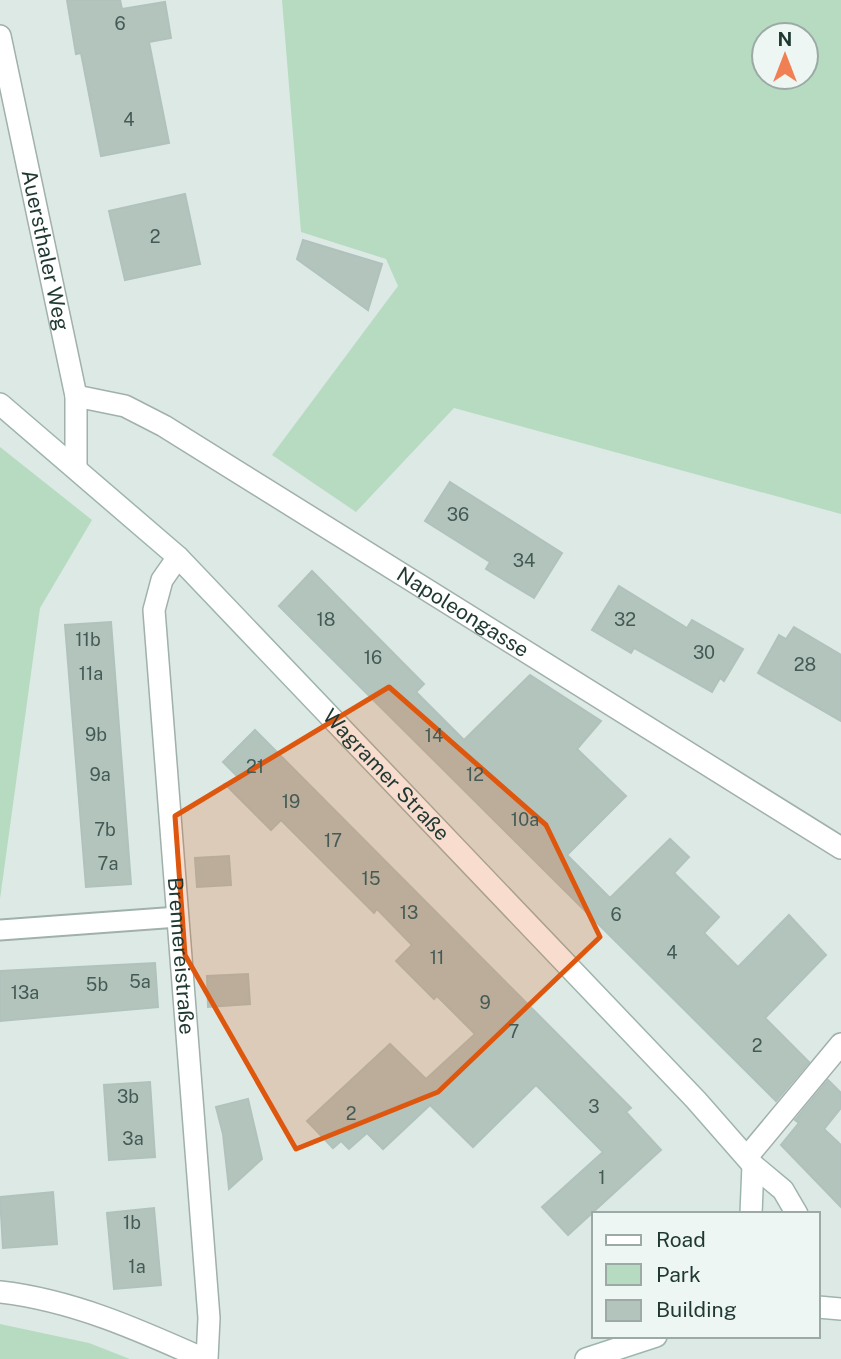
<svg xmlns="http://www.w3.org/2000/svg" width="841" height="1359" viewBox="0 0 841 1359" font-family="'Public Sans',sans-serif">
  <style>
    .green { fill: #b6dbc1; fill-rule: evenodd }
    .building { fill: #b3c4bd; stroke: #b0c2bb; stroke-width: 2 }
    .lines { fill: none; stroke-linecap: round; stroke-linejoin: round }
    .lane-casing { stroke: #a0b0ab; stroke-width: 23 }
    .street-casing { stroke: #a0b0ab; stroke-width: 24 }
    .secondary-casing { stroke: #9db5ad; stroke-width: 24 }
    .lane { stroke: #fff; stroke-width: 19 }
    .street { stroke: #fff; stroke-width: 21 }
    .secondary { stroke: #fff; stroke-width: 21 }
    .marked { fill: #de570e; fill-opacity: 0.2; stroke: #de570e; stroke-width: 5; stroke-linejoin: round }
    .labels { text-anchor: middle; stroke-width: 7; stroke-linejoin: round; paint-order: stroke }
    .number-label { font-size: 18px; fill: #445b55 }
    .street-label { font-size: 21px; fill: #1f3832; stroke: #edf6f2 }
  </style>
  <rect width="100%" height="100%" fill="#dde9e4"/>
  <g class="green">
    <path d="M282,0H841V514L454,408L356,512L272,455L398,286L386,259L301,232ZM764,35H806V77H764Z"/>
    <path d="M0,447L92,520L40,608L0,899Z"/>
    <path d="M0,1324L89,1343L130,1359H0Z"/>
  </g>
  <g class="building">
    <path d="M67,0H120L122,9L165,2L171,38L149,42L169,143L101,156L81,53L76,54Z"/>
    <path d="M185,194L200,264L125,280L109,211Z"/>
    <path d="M303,240L382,264L368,310L297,259Z"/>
    <path d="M450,482L562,553L534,598L486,569L490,562L425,521Z"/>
    <path d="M312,571L424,684L416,692L464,740L530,675L601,721L577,749L626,796L567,855L610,898L670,839L689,857L674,873L719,917L704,933L738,967L789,915L826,955L765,1018L809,1062L776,1101L279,606Z"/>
    <path d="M619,586L687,628L692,620L743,649L724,681L720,678L712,692L634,648L631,653L592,630Z"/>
    <path d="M111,622L131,884L86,887L65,625Z"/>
    <path d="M794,627L841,655V721L758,673L779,635L786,639Z"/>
    <path d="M255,730L631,1108L626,1112L661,1150L568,1235L542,1207L603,1152L536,1085L473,1147L430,1105L383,1149L367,1133L349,1149L341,1141L333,1148L307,1121L390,1044L426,1079L475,1034L437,996L434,999L396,961L412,945L377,909L374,913L281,820L271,830L225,784L241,780L223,762Z"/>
    <path d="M229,856L231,885L197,887L195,858Z"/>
    <path d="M155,963L158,1007L0,1021V971Z"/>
    <path d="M248,974L250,1004L208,1007L207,976Z"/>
    <path d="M828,1080L841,1093V1108L824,1129L841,1145V1207L781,1145L799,1123L795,1120Z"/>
    <path d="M150,1082L155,1157L109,1160L104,1085Z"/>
    <path d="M248,1099L262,1159L229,1189L223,1134L216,1107Z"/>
    <path d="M53,1192L57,1244L3,1248L0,1197Z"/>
    <path d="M154,1208L161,1285L114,1289L107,1213Z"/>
  </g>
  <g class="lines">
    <defs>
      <path id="lane" d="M0,930L178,917"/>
      <g id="street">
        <path id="s1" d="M0,36L76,396V466"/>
        <path id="s2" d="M76,396L125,406L164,426L841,848"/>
        <path id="s3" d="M178,557L162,580L154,610L209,1318L207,1359"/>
        <path d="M747,1157L841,1044"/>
        <path d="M0,1292C72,1300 139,1330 204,1359"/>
      </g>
      <g id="secondary">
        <path id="s4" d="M0,404L178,557L696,1100L753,1165L783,1190L797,1214"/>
        <path d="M751,1214L753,1165"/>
        <path d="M818,1307L841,1309"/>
        <path d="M586,1359L656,1336"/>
      </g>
    </defs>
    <use href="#lane" class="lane-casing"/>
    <use href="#street" class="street-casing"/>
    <use href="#secondary" class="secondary-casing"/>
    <use href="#lane" class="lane"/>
    <use href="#street" class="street"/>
    <use href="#secondary" class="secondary"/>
  </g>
  <path class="marked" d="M389,687L546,825L600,937L438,1092L296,1149L185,955L175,816Z"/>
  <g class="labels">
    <g class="number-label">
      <text x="120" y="30">6</text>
      <text x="129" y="126">4</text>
      <text x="155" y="243">2</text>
      <text x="458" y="521">36</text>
      <text x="524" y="567">34</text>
      <text x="326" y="626">18</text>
      <text x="625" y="626">32</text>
      <text x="88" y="646">11b</text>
      <text x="704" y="659">30</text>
      <text x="373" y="664">16</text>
      <text x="805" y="671">28</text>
      <text x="91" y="680">11a</text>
      <text x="96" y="741">9b</text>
      <text x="434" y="742">14</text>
      <text x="255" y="773">21</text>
      <text x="100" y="781">9a</text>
      <text x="475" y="781">12</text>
      <text x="291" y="808">19</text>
      <text x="525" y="826">10a</text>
      <text x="105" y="836">7b</text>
      <text x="333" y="847">17</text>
      <text x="108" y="870">7a</text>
      <text x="371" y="885">15</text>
      <text x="409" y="919">13</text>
      <text x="616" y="921">6</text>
      <text x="672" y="959">4</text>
      <text x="437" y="964">11</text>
      <text x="140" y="988">5a</text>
      <text x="97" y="991">5b</text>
      <text x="25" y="999">13a</text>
      <text x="485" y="1009">9</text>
      <text x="514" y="1038">7</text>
      <text x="757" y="1052">2</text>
      <text x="128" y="1103">3b</text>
      <text x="594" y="1113">3</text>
      <text x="351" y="1120">2</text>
      <text x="133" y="1145">3a</text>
      <text x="602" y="1184">1</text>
      <text x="132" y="1229">1b</text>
      <text x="137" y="1273">1a</text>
    </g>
    <g class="street-label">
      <text dy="7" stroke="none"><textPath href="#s1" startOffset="219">Auersthaler Weg</textPath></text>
      <text dy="7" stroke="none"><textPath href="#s2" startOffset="446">Napoleongasse</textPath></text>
      <text dy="7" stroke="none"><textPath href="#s4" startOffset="536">Wagramer Straße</textPath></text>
      <text dy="7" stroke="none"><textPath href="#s3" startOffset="406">Brennereistraße</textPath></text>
    </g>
  </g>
  <rect x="592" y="1212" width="228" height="126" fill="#edf6f2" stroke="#9baaa5" stroke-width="2"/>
  <rect x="606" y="1235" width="35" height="10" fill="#ffffff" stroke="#9baaa5" stroke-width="2"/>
  <text x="656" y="1247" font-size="21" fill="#1f3832">Road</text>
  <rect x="606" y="1264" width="35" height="21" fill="#b6dbc1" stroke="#9baaa5" stroke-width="2"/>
  <text x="656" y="1282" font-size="21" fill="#1f3832">Park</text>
  <rect x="606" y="1300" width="35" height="21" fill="#b3c4bd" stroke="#9baaa5" stroke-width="2"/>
  <text x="656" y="1317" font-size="21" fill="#1f3832">Building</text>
  <g transform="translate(785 56)"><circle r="33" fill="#edf6f2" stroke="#9baaa5" stroke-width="2"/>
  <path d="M0-5L12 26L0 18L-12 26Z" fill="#f17f54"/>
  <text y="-10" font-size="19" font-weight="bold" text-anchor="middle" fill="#1f3832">N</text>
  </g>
</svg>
